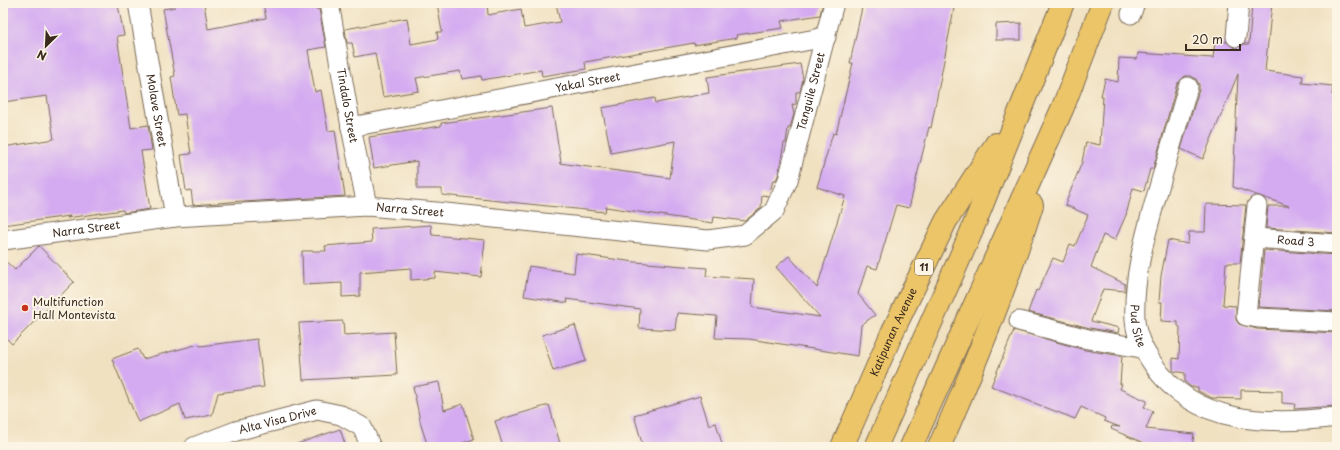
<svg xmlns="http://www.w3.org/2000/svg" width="1340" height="450" viewBox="0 0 1340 450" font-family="'Playpen Sans',sans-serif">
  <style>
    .building { fill: #d4abf1 }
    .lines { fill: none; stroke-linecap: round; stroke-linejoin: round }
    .minor-casing { stroke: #7a6a57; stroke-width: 21 }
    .major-casing { stroke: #7a6a57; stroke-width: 24 }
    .minor { stroke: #fff; stroke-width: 19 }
    .major { stroke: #ecc569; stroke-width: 22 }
    .poi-dot { fill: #c8321e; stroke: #fcf5e5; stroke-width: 1.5 }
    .labels { text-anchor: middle; stroke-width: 4; stroke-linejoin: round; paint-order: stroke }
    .shield { fill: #fcf5e5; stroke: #75675a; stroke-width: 1 }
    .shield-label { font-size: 10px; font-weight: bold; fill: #3b2a1e }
    .street-label { font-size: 11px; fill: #3b2a1e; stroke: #fcf5e5 }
    .poi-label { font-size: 11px; fill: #3b2a1e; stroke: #fcf5e5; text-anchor: start }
  </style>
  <rect width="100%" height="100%" fill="#fcf5e5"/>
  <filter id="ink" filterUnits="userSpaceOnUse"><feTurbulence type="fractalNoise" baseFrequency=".025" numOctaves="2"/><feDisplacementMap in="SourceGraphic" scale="8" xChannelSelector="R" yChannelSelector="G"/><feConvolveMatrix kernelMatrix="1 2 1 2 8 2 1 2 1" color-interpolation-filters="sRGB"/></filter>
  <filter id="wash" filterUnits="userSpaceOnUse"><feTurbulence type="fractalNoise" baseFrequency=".012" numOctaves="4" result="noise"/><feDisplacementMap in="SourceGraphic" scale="16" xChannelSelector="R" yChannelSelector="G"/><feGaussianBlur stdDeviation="0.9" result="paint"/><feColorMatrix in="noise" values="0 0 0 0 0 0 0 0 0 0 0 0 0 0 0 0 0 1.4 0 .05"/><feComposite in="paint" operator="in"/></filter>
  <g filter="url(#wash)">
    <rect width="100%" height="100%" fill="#f0e1c1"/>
    <g id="blocks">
      <g class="building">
        <path d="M3,3H110L111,6L118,5L124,35L117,36L131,128L148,125L152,150L141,151L150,209L124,213L123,210L67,218L70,216L3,225V147L54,139L47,96L3,102Z"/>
        <path d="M174,3H204L208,29L266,18L263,3H315L316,9H319L326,47L308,50L315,92L321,90L328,131L335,130L345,196L243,202L242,201L193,205L191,190L186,191L181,155L191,154L185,114L177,115L171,77L175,76L163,9L175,7Z"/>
        <path d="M437,3H487L488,15L521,9L524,28L560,22L556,3H823L820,15L781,21L783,28L736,35L737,38L694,45V43L585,62L586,69L542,76L541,70L482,80L481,76L462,79L460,71L416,78L419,91L383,97L375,53L355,57L352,43H347L345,29L407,18L411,44L438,39L437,32H442Z"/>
        <path d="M863,3H955L931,128L929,127L909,208L896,205L877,269L867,266L858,294L875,315L861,325L858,356L749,339L715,338L717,316L677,313L675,330L639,328L640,309L566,299L568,303L524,296L529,266L574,273L576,254L635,262L707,268L706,276L754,279L752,307L820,317L776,267L789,256L817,288L845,196L817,187L833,133L836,134L853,63H850Z"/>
        <path d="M1252,3H1272L1265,71L1303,76L1302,83L1333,86L1332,95L1337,96V233L1266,228L1268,206H1289L1233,187L1238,74L1203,159L1181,149L1199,90V84L1196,79L1191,76H1185L1177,84L1153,169H1150L1144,191L1133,188L1126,215L1115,240L1103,235L1091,267L1125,284V291L1103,289L1091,321L1119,328L1118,333L1090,328L1028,312L1036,290L1038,291L1053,258L1063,262L1070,244L1075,246L1088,215L1065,205L1082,162L1086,142L1100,145L1103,96H1101L1105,79L1118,82L1119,58L1137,59L1138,53L1213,58L1215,41L1227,42L1235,48L1244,44H1249Z"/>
        <path d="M1021,23V40H996V24Z"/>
        <path d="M800,64L803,79L800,92H796V104L792,105L794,114L790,128H788L786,143H784L778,176L776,180H773L769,196L762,195L761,208L745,221L714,217L713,223L606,207L605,212L442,195V189H417V161L374,168L369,137L441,126V123L552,108L561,162L559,163L670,178L675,141L611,153L602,108L655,98L656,103L709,93L707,77Z"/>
        <path d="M1206,204L1246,205L1240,263H1226L1223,305L1236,306V320L1239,324L1257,329L1337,333L1335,406L1294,409L1295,404L1282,403V391L1241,390V399L1212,398L1198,391V387H1191L1185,382V373L1173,371V358L1179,359L1180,327L1178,326V322L1161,321L1162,302H1159L1161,276L1168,240L1188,244L1189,232H1205Z"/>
        <path d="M431,225L432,235L485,240L481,277L435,272V278L411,280V268L360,272V296L342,297V283L303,285L302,251H326L325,246L372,242L371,229Z"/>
        <path d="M39,246L74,282L12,344L3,335V259L15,270Z"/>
        <path d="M1264,250L1337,255V311L1258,307L1259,297H1260Z"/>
        <path d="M343,321L344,335L394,332L397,375L303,380L299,323Z"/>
        <path d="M575,325L586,361L553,371L542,335Z"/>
        <path d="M1014,330L1085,350L1122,356L1120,384H1122L1120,389L1147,401L1144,407L1153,411L1146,429L1194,434L1192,447H1153L1111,429L1112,426L1120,427L1104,421L1105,418L1081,407L1075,419L991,386Z"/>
        <path d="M257,339L264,387L218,393L212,415L185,420L180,404L138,422L112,359L138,349L143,359L199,344L200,346Z"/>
        <path d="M439,382L444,410L463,404L474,439L451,447H428L421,425L413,387Z"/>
        <path d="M700,396L709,425L716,423L723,447H643L634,415Z"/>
        <path d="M549,405L561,447H503L495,421Z"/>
        <path d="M340,429L346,447H294V445Z"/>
      </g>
    </g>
  </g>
  <g filter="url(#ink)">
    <use href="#blocks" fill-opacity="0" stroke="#7a6a57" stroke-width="1"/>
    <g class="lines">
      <defs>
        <g id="minor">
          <path id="s1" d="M138,3L175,217"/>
          <path id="s2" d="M329,3L351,127L367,206"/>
          <path d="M1131,14L1135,3"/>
          <path d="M1236,37L1239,3"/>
          <path id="s3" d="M1188,87C1177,125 1166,163 1155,201C1144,240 1133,279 1135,320C1136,337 1144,351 1153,364C1194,426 1271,425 1337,417"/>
          <path id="s4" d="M351,127L826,37"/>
          <path d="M1257,206L1246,316L1258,318L1337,322"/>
          <path id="s5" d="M1255,238L1337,244"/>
          <path id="s6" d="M3,240L175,217L367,206L436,212L708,240L745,235L774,211L788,180L834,3"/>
          <path d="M1019,321L1088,339L1141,348"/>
          <path id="s7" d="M194,447L236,431L317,410L341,415L362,427L371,447"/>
        </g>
        <g id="major">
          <path id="s8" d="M842,447L892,333L946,221L996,144"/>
          <path d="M876,447L970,235L1063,3"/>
          <path d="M911,447L1063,107L1103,3"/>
          <path d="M939,447C974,368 1006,288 1032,205"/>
        </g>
      </defs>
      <use href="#minor" class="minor-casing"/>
      <use href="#major" class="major-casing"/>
      <use href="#minor" class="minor"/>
      <use href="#major" class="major"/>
    </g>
  </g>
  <circle class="poi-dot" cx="25" cy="308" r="4"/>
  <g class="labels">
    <rect class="shield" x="915" y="259" width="18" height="16" rx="3"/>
    <g class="shield-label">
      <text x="924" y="271">11</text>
    </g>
    <g class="street-label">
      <text dy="4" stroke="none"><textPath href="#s4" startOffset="241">Yakal Street</textPath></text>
      <text dy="4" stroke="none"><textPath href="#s6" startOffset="909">Tanguile Street</textPath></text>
      <text dy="4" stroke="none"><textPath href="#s2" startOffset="104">Tindalo Street</textPath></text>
      <text dy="4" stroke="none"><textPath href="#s1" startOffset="109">Molave Street</textPath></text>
      <text dy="4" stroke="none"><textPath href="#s6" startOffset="409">Narra Street</textPath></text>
      <text dy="4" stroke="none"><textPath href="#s6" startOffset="84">Narra Street</textPath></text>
      <text dy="4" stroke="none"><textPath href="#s5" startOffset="41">Road 3</textPath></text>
      <text dy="4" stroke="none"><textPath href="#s3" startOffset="246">Pud Site</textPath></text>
      <text dy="4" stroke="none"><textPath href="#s8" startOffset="126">Katipunan Avenue</textPath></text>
      <text dy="4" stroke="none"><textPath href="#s7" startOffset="88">Alta Visa Drive</textPath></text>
    </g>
    <g class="poi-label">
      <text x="33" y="306">Multifunction<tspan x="33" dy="13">Hall Montevista</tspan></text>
    </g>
  </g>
  <rect width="1340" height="450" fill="none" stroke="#fcf5e5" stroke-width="16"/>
  <g transform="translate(46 46) rotate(204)" stroke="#fcf5e5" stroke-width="3" paint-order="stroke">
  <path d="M0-3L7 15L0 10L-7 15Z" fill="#3b2a1e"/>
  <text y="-6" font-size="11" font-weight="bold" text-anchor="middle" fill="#3b2a1e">N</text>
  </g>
  <path d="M1186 44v6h54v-6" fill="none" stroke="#3b2a1e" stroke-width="2"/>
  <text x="1192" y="44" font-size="12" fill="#3b2a1e" stroke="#fcf5e5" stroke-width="3" paint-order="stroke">20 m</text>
</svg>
